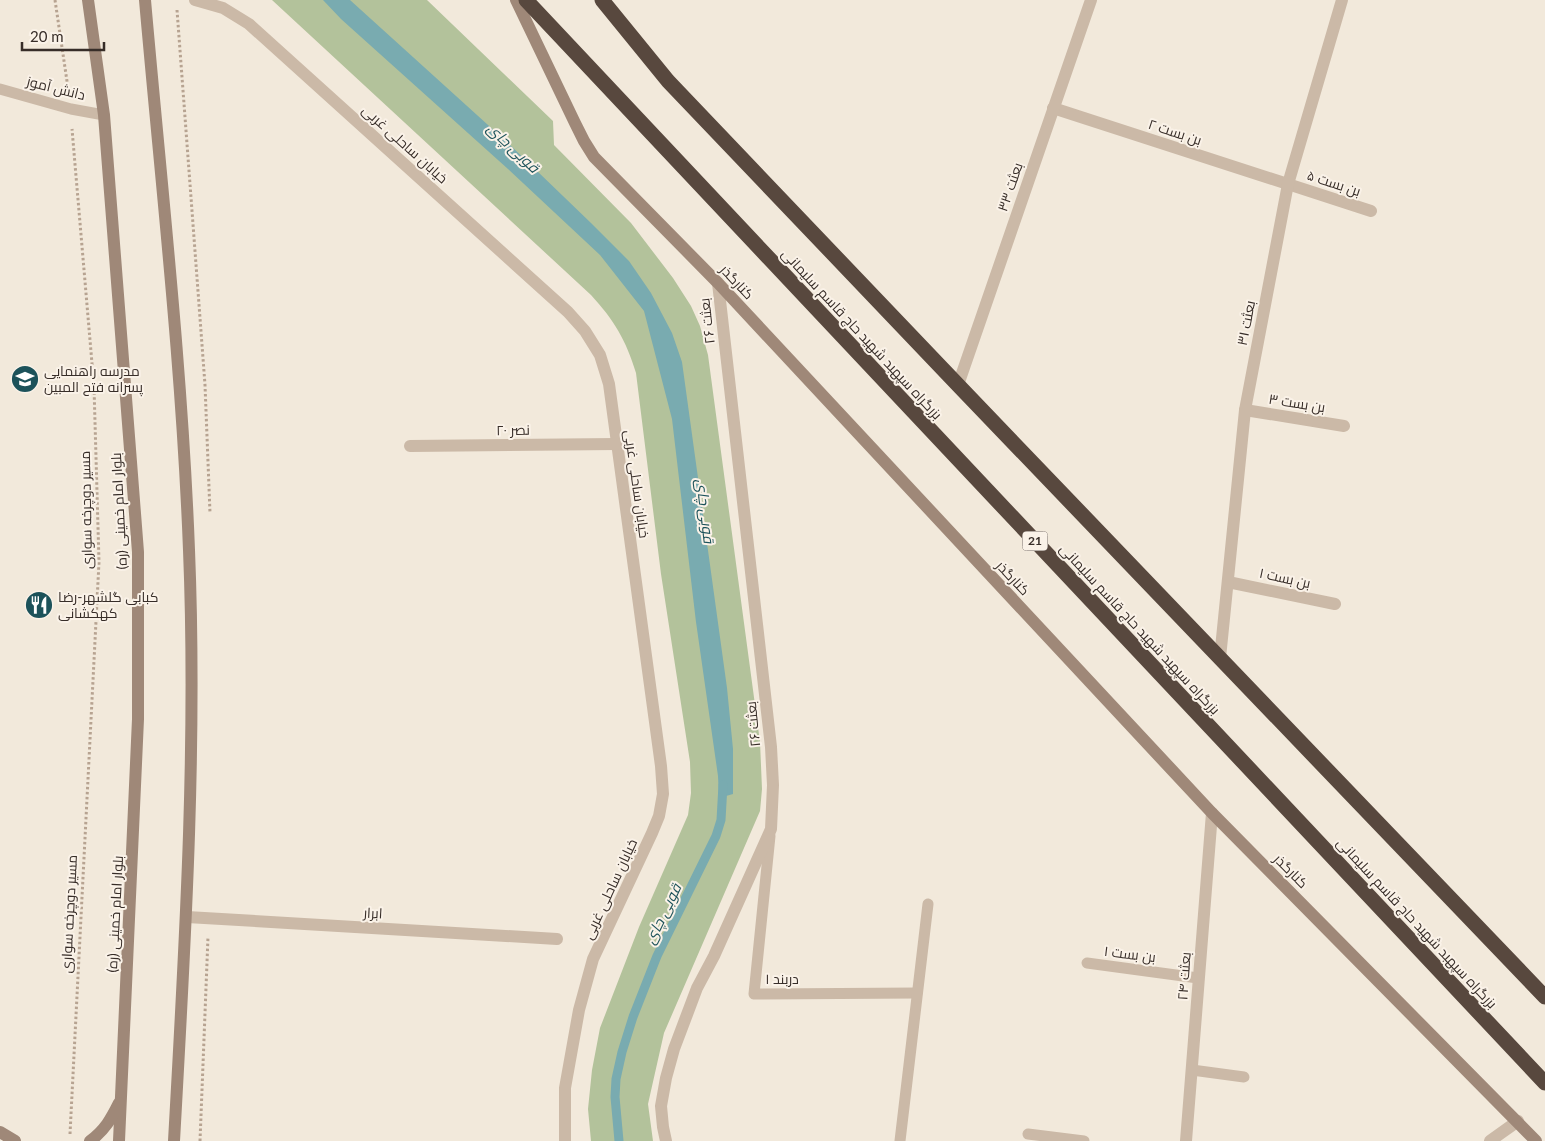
<svg xmlns="http://www.w3.org/2000/svg" width="1545" height="1141" viewBox="0 0 1545 1141" font-family="Lato,Cairo,sans-serif">
  <style>
    .green { fill: #b3c29b }
    .water { fill: #79abb0 }
    .lines { fill: none; stroke-linecap: round; stroke-linejoin: round }
    .stream { stroke: #79abb0; stroke-width: 9 }
    .path { stroke: #b7a391; stroke-width: 3; stroke-dasharray: 2.5 2.5; stroke-linecap: butt }
    .lane { stroke: #cbb9a7; stroke-width: 11 }
    .street { stroke: #cbb9a7; stroke-width: 12 }
    .secondary { stroke: #9f8878; stroke-width: 12 }
    .highway { stroke: #58483e; stroke-width: 15 }
    .labels { text-anchor: middle; stroke-width: 4; stroke-linejoin: round; paint-order: stroke }
    .shield { fill: #faf2e8; stroke: #726862; stroke-width: 1 }
    .shield-label { font-size: 12px; font-weight: bold; fill: #372d28 }
    .street-label { font-size: 14px; fill: #372d28; stroke: #faf2e8 }
    .poi-label { font-size: 14px; fill: #372d28; stroke: #faf2e8; text-anchor: start }
    .water-label { font-size: 15px; font-style: italic; fill: #1c525a; stroke: #faf2e8 }
  </style>
  <rect width="100%" height="100%" fill="#f2e9db"/>
  <path class="green" d="M272,0H427L553,121L554,145L631,223L673,278L691,306L700,326L708,355L760,742L762,789L760,811L664,1033L648,1104L653,1141H591L588,1109L592,1070L600,1028L639,927L688,815L691,793L690,762L661,574L636,373C626,340 614,320 591,295Z"/>
  <path class="water" d="M323,0H350L509,144L591,223L629,261L651,293L672,333L682,362L727,688L733,749V794L719,798L718,776L696,622L672,419L644,311L600,255L508,169L341,19Z"/>
  <g class="lines">
    <path class="stream" d="M619,1141L615,1097L616,1079L622,1052L633,1017L657,956L716,836L721,820L723,785"/>
    <g class="path">
      <path d="M55,0L68,88"/>
      <path d="M177,10L205,385L210,513"/>
      <path d="M70,1134L99,562L94,387L72,129"/>
      <path d="M200,1141L208,937"/>
    </g>
    <g class="lane">
      <path d="M0,89L71,109L104,115"/>
      <path d="M770,836L754,994L917,993"/>
      <path d="M1087,963L1198,978"/>
      <path d="M1192,1070L1244,1077"/>
      <path d="M1028,1134L1084,1141"/>
      <path d="M900,1141L928,904"/>
    </g>
    <g class="street">
      <path d="M195,0L223,8L249,24L568,312L585,331L600,355L609,384L661,766L663,794L659,816L652,833L593,959L579,1010L565,1088V1141"/>
      <path d="M1053,108L1371,211"/>
      <path d="M958,385L1091,0"/>
      <path d="M1245,410L1344,426"/>
      <path d="M410,446L617,444"/>
      <path d="M1228,582L1335,604"/>
      <path d="M1220,658L1245,410L1288,184L1342,0"/>
      <path d="M187,917L557,939"/>
      <path d="M666,1141L663,1127L661,1106L666,1078L674,1049L697,988L714,956L771,829L773,785L771,747L718,283"/>
      <path d="M1186,1141L1212,813"/>
      <path d="M1490,1141L1518,1121"/>
    </g>
    <g class="secondary">
      <path d="M88,0L104,115L138,552V719L119,1141"/>
      <path d="M145,0C161,183 182,366 189,550C197,747 185,944 174,1141"/>
      <path d="M516,0L575,123L584,141L594,157L718,283L1212,813L1536,1141"/>
      <path d="M0,1132L15,1141"/>
      <path d="M90,1141C105,1130 111,1119 119,1103"/>
    </g>
    <g class="highway">
      <path d="M526,0L1545,1083"/>
      <path d="M602,0L668,81L958,385L1545,997"/>
    </g>
  </g>
  <defs>
    <symbol id="school-disc" viewBox="-11 -11 22 22"><circle r="9.5" fill="#1c525a" stroke="#faf2e8"/><path d="M0-5L7-2L0 1L-7-2ZM-4 1L0 2.5L4 1V4Q0 6-4 4Z" fill="#fff"/></symbol>
    <symbol id="restaurant-disc" viewBox="-11 -11 22 22"><circle r="9.5" fill="#1c525a" stroke="#faf2e8"/><path d="M-5-6h1v4h1v-4h1v4h1v-4h1v5L-1.5 .5V6h-2V.5L-5-1ZM5-6V6H3V1.5H1.5Q1.5-4 5-6Z" fill="#fff"/></symbol>
  </defs>
  <g fill-rule="evenodd">
    <use href="#school-disc" x="9" y="363" width="32" height="32"/>
    <use href="#restaurant-disc" x="23" y="589" width="32" height="32"/>
  </g>
  <g class="labels">
    <rect class="shield" x="1022.5" y="531.5" width="25" height="19" rx="4"/>
    <g class="shield-label">
      <text x="1035" y="545">21</text>
    </g>
    <g class="street-label">
      <text transform="translate(56 88) rotate(14)" y="5">دانش آموز</text>
      <text transform="translate(1175 132) rotate(18)" y="5">بن بست ۲</text>
      <text transform="translate(405 144) rotate(42)" y="5">خیابان ساحلی غربی</text>
      <text transform="translate(1334 183) rotate(18)" y="5">بن بست ۵</text>
      <text transform="translate(1010 187) rotate(-71)" y="5">بعثت ۳۳</text>
      <text transform="translate(737 282) rotate(47)" y="5">کنارگذر</text>
      <text transform="translate(707 321) rotate(-97)" y="5">بعثت ۲۶</text>
      <text transform="translate(1246 323) rotate(-79)" y="5">بعثت ۳۱</text>
      <text transform="translate(862 334) rotate(47)" y="5">بزرگراه سپهبد شهید حاج قاسم سلیمانی</text>
      <text transform="translate(1297 403) rotate(9)" y="5">بن بست ۳</text>
      <text transform="translate(513 430) rotate(-1)" y="5">نصر ۲۰</text>
      <text transform="translate(637 484) rotate(82)" y="5">خیابان ساحلی غربی</text>
      <text transform="translate(86 510) rotate(-91)" y="5">مسیر دوچرخه سواری</text>
      <text transform="translate(119 511) rotate(-93)" y="5">بلوار امام خمینی (ره)</text>
      <text transform="translate(1013 578) rotate(47)" y="5">کنارگذر</text>
      <text transform="translate(1285 578) rotate(12)" y="5">بن بست ۱</text>
      <text transform="translate(1140 629) rotate(47)" y="5">بزرگراه سپهبد شهید حاج قاسم سلیمانی</text>
      <text transform="translate(753 724) rotate(-96)" y="5">بعثت ۲۶</text>
      <text transform="translate(1291 871) rotate(45)" y="5">کنارگذر</text>
      <text transform="translate(610 889) rotate(-65)" y="5">خیابان ساحلی غربی</text>
      <text transform="translate(373 913) rotate(3)" y="5">ابرار</text>
      <text transform="translate(69 914) rotate(-87)" y="5">مسیر دوچرخه سواری</text>
      <text transform="translate(115 914) rotate(-87)" y="5">بلوار امام خمینی (ره)</text>
      <text transform="translate(1417 923) rotate(47)" y="5">بزرگراه سپهبد شهید حاج قاسم سلیمانی</text>
      <text transform="translate(1130 954) rotate(7)" y="5">بن بست ۱</text>
      <text transform="translate(1184 976) rotate(-86)" y="5">بعثت ۲۴</text>
      <text x="782" y="984">دربند ۱</text>
    </g>
    <g class="poi-label">
      <text x="44" y="376">مدرسه راهنمایی<tspan x="44" dy="16">پسرانه فتح المبین</tspan></text>
      <text x="58" y="602">کبابی گلشهر-رضا<tspan x="58" dy="16">کهکشانی</tspan></text>
    </g>
    <g class="water-label">
      <text transform="translate(513 148) rotate(43)" y="5">قوبی چای</text>
      <text transform="translate(705 511) rotate(83)" y="5">قوبی چای</text>
      <text transform="translate(663 914) rotate(-64)" y="5">قوبی چای</text>
    </g>
  </g>
  <path d="M22 42v8h82v-8" fill="none" stroke="#372d28" stroke-width="2.5"/>
  <text x="30" y="42" font-size="15" fill="#372d28" stroke="#faf2e8" stroke-width="4" paint-order="stroke">20 m</text>
</svg>
